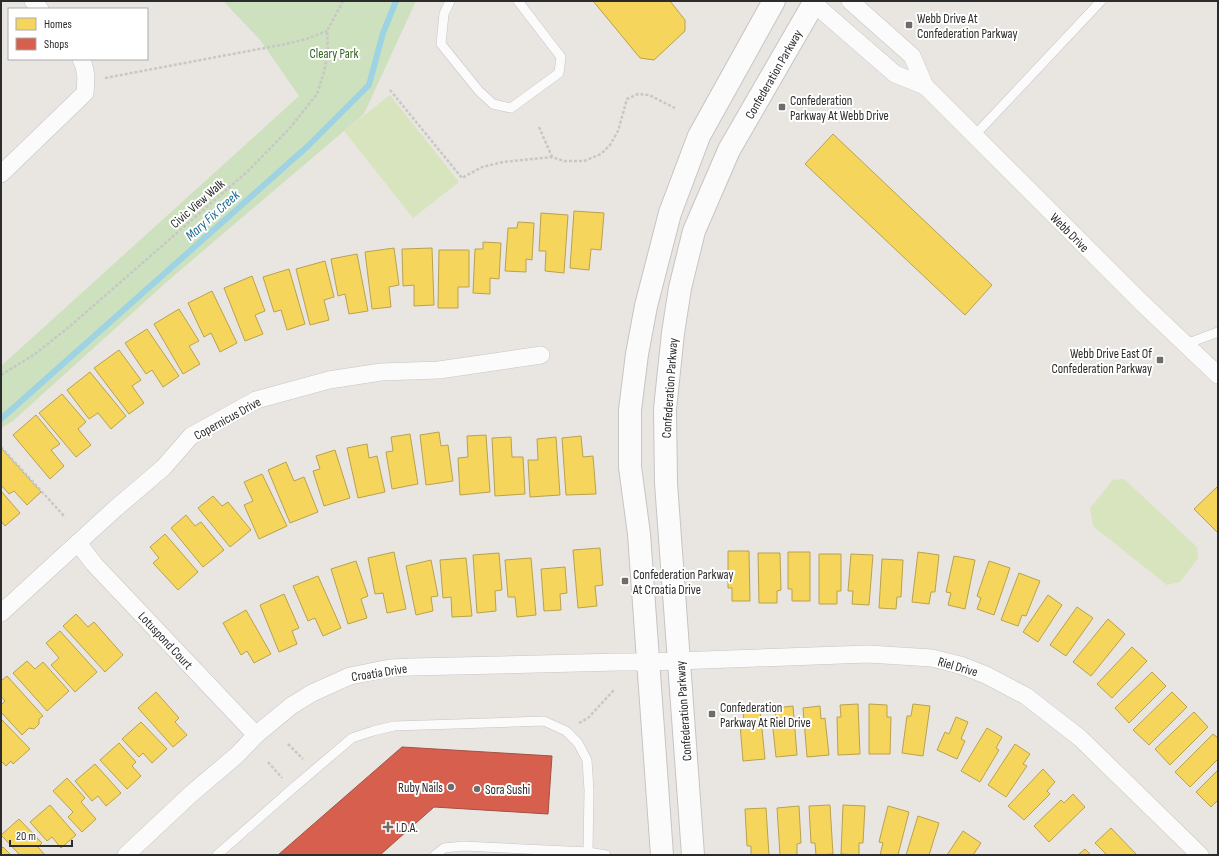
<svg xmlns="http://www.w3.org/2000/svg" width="1219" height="856" viewBox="0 0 1219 856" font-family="'Sofia Sans Condensed',sans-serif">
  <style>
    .green { fill: #cee1be }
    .pitch { fill: #d7e4bd }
    .homes { fill: #f6d55c; stroke: #b9a24e }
    .shops { fill: #d6604d; stroke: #a35043 }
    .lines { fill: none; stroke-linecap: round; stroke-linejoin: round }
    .stream { stroke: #9dd3e3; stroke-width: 6 }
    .service-casing { stroke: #c6c4c4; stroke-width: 10 }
    .minor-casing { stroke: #c6c4c4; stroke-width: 18 }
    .tertiary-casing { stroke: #c6c4c4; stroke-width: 24 }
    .path { stroke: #c7c7c6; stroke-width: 2.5; stroke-dasharray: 3 2; stroke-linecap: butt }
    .service { stroke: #fcfbfb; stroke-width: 9 }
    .minor { stroke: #fcfbfb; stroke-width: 17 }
    .tertiary { stroke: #fcfbfb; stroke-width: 22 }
    .poi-dot { fill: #6e6d6c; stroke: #fff; stroke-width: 1.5 }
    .labels { text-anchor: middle; stroke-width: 4; stroke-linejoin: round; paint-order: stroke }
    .poi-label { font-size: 13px; fill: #2c2c2c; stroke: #fff; text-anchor: start }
    .park-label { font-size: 13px; fill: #316321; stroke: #fff }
    .street-label { font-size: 13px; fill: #2c2c2c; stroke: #fff }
    .water-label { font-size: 14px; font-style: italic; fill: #1a6c91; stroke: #fff }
  </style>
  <rect width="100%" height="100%" fill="#e9e6e2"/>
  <path class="green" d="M223,1H416L364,114L170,279L13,421L1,428V366L299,96L260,40Z"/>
  <g class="pitch">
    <path d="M390,95L459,182L413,218L344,131Z"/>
    <path d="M1124,479L1197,547L1198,558L1180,582L1167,585L1093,526L1090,508L1113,480Z"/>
  </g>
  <g class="homes">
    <path d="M593,1H670L685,20V31L654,60L640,58Z"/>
    <path d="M833,134L992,285L965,315L805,164Z"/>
    <path d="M574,211L604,213L601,250L591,249L589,270L570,268Z"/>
    <path d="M541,213L568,215L564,273L545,271L546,251H539Z"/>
    <path d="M518,222L534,223L532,260L526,259V272L505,271L508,228H517Z"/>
    <path d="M483,242L501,243L499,279L490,278V294L473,293L475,249H483Z"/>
    <path d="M394,248L399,285L389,287L391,307L372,309L365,252Z"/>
    <path d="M432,248L434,305L414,306V285L403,286L402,249Z"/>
    <path d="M439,250H469V287H458V308H438Z"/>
    <path d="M357,254L368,311L349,314L345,294L338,296L331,259Z"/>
    <path d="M325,261L334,297L324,300L329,320L310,325L296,269Z"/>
    <path d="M289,269L305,324L287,330L281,310L274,312L263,277Z"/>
    <path d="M252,276L265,311L255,315L263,334L245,341L224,288Z"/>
    <path d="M212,291L237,343L220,352L211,333L204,337L188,303Z"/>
    <path d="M179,309L199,341L189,346L200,364L183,374L154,324Z"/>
    <path d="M147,329L179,376L163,387L152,370L146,374L125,343Z"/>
    <path d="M119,350L141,380L132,386L144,403L129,414L94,368Z"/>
    <path d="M90,372L126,416L111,429L98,413L89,419L67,390Z"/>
    <path d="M62,394L86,422L78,429L91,445L76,457L39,413Z"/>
    <path d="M36,415L60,444L51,450L64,466L50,479L13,435Z"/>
    <path d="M439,432L441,446L448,445L453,481L426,485L420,435Z"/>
    <path d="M410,434L418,484L392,489L386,452L393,451L391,437Z"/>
    <path d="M486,435L490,492L460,495L458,458L468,457L467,436Z"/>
    <path d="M581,436L583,457L593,456L596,494L566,495L562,438Z"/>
    <path d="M511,437L512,457H523L525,494L495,496L492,438Z"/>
    <path d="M556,437L560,495L530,497L528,460H538L537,439Z"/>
    <path d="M367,444L369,458L377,456L385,492L358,498L347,448Z"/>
    <path d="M2,449L41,492L27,505L14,491L9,494L1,485V450Z"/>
    <path d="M335,450L350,498L324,506L313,471L320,469L316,456Z"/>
    <path d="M286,462L294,481L304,477L318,512L290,523L268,470Z"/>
    <path d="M262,474L287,526L259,539L244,505L253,501L244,482Z"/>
    <path d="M1218,486V533L1194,509Z"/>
    <path d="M1,491L20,513L5,526L1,521Z"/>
    <path d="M213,496L222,506L228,502L251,530L230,547L198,508Z"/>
    <path d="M186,515L195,526L201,522L224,550L203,567L171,528Z"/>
    <path d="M165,534L198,572L178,590L153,563L159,558L150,547Z"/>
    <path d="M600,548L603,585L595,586L597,606L578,608L573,550Z"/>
    <path d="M728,551H749L750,601H732V588H728Z"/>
    <path d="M394,552L406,609L387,613L383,593L375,594L368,558Z"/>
    <path d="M788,552H810V601H792V589H788Z"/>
    <path d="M918,552L939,555L935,592H931L929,604L912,602Z"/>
    <path d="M499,553L502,590L495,591L496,611L477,613L473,555Z"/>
    <path d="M758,553H780L781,590L777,591V603H759Z"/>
    <path d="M819,554H841V591H837V604H819Z"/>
    <path d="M851,554L873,555L869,605L852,604L853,591H848Z"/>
    <path d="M954,556L975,560L965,609L948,605L951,593L946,592Z"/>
    <path d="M466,558L472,616L452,617L451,597L443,598L440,560Z"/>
    <path d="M531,558L536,615L517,617L515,597H508L505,560Z"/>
    <path d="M882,559L903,560L901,597H897L896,609L879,608Z"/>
    <path d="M431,560L438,596L431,597L433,611L416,615L406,566Z"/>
    <path d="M356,561L368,596L361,599L367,618L348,624L331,569Z"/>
    <path d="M989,561L1010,568L994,615L977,609L981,598L977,596Z"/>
    <path d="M565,567L567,593L560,594L561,610L544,611L541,569Z"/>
    <path d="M1019,573L1040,581L1026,616L1022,615L1018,626L1001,620Z"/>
    <path d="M318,576L341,628L323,636L315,618L308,621L293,586Z"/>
    <path d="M284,594L299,628L292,631L297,644L279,652L260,605Z"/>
    <path d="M1048,595L1062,605L1038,642L1023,632Z"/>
    <path d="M1077,607L1093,618L1066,656L1050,645Z"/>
    <path d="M246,610L271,654L254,663L247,651L241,655L223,623Z"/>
    <path d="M76,614L88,627L94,622L123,655L105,672L63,626Z"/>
    <path d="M1108,619L1125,634L1091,676L1073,662Z"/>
    <path d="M60,631L97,672L75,692L51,665L59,658L46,643Z"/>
    <path d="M1132,647L1147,661L1112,698L1097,684Z"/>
    <path d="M27,661L35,669L43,662L69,691L47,711L13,673Z"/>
    <path d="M1152,672L1166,686L1129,723L1115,708Z"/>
    <path d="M7,676L43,716L39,719V724L34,729L29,728L22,735L1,712V705L5,701L1,696V681Z"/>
    <path d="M156,692L179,718L175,722L187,735L173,747L138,708Z"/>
    <path d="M1172,692L1187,707L1149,745L1133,730Z"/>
    <path d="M858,704L860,754L838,755L837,717H841L840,705Z"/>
    <path d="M869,704L887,705V717H891L890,754H869Z"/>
    <path d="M913,704L930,706L923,756L902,753L907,716H911Z"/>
    <path d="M793,706L797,755L776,757L772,720H776L775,708Z"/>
    <path d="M820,706L821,719L825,718L829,755L807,757L803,708Z"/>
    <path d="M760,709L765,759L743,761L740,724L744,723L743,711Z"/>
    <path d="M1194,712L1208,727L1170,765L1155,749Z"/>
    <path d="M956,717L968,722L961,739L965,741L957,759L937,750L945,732L949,734Z"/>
    <path d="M1,719L30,749L13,764L11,761L6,766L1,761Z"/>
    <path d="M141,722L167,749L152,763L143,753L139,757L122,739Z"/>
    <path d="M987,728L1002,737L996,748L999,750L980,782L961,771Z"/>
    <path d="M1213,734L1218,738V759L1190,787L1175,772Z"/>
    <path d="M119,743L136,762L132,766L141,776L127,789L100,760Z"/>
    <path d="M1015,744L1030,754L1023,764L1027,766L1006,797L988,785Z"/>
    <path d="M95,764L121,793L106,806L98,796L92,801L75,781Z"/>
    <path d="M1043,769L1055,782L1047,791L1050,794L1024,820L1008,806Z"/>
    <path d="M1218,770V800L1211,807L1196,792Z"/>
    <path d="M67,778L85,798L81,802L96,819L82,832L68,817L73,812L53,791Z"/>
    <path d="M1073,794L1085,807L1049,842L1034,826L1061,800L1064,803Z"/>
    <path d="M50,805L76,835L61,848L52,837L47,841L30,822Z"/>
    <path d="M830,805L833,854L816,855L815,843H811L809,806Z"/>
    <path d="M843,805L865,806L863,843H859V855L841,854Z"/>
    <path d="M799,806L801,843L797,844V855H780L777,808Z"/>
    <path d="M888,806L909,812L898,855H880L883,843L879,842Z"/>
    <path d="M766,808L769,855H751V846H747L745,809Z"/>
    <path d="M918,816L939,823L929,855H906Z"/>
    <path d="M19,819L42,843L38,847L45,855H20L1,835Z"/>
    <path d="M1111,828L1137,855H1107L1095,843Z"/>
    <path d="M963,831L981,843L973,855H947Z"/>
    <path d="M3,847L11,855H1V849Z"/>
    <path d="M1085,849L1091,855H1078Z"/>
  </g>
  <path class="shops" d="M402,747L552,756L548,814L434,807L380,855H278Z"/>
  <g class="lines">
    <path class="stream" d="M1,419L309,145L369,85L383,33L396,1"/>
    <defs>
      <g id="service">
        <path d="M450,1L444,14L441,44L479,91L493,104L511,108L559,73L561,57L518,1"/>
        <path d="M974,136L1101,1"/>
        <path d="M1186,344L1218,332"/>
        <path d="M217,855L292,789L352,738L373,731L394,726L544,721L566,731L578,743L587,760L589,790L588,852L584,855"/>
        <path d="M435,855L444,848L463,846L588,852L606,855"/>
      </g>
      <g id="minor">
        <path d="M33,1L40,9"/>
        <path d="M811,1L895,74L925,86"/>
        <path d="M850,1L912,56L925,86L1141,302L1218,375"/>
        <path d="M1,174L85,93C86,81 87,70 81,59"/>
        <path d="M78,543L94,564L256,735"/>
        <path d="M1,613L116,508L163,468L191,436L256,400L329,380L381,372L439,370L541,355"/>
        <path d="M126,855L191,794L237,755L256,735L291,706L312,693L350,676L390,668L412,667L619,662H649L868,654L932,658L960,665L986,675L1026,696L1080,738L1200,855"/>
      </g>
      <g id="tertiary">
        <path d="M662,855L639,534L630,467V410L637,354L646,306L670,213L699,136L774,1"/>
        <path d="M693,855L666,483L665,409L673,333L680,288L694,231L729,150L815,1"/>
      </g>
    </defs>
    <use href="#service" class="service-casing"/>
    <use href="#minor" class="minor-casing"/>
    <use href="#tertiary" class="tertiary-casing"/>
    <g class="path">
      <path d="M105,78L286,44L306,39L327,31"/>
      <path d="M390,90L462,178L482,167L503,162L552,157L564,161H584L601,154L610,145L618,131L627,99L638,94L649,95L675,108"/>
      <path d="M539,127L552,157"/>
      <path d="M1,375L35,354L69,327L248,171L289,129L317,94L324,72L328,51L327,31L343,1"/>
      <path d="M1,447L65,517"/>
      <path d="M579,723L588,718L614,690"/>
      <path d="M288,744L303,759"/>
      <path d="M268,762L282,778"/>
    </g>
    <use href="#service" class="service"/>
    <use href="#minor" class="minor"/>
    <use href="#tertiary" class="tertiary"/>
  </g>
  <g class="poi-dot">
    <rect x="905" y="21" width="8" height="8" rx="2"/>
    <rect x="778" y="103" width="8" height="8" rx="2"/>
    <rect x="1156" y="356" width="8" height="8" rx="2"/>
    <rect x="621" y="577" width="8" height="8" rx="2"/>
    <rect x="708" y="710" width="8" height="8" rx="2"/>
    <circle cx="451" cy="787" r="4"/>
    <circle cx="477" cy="789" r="4"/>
    <path d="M386 821h4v4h4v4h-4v4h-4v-4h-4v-4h4z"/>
  </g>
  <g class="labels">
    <g class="poi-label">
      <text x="917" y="23">Webb Drive At<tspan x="917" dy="15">Confederation Parkway</tspan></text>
      <text x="790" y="105">Confederation<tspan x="790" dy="15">Parkway At Webb Drive</tspan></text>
      <text x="1152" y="358" text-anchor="end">Webb Drive East Of<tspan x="1152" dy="15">Confederation Parkway</tspan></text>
      <text x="633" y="579">Confederation Parkway<tspan x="633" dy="15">At Croatia Drive</tspan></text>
      <text x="720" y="712">Confederation<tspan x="720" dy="15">Parkway At Riel Drive</tspan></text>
      <text x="443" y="792" text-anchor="end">Ruby Nails</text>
      <text x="485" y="794">Sora Sushi</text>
      <text x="396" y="832">I.D.A.</text>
    </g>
    <g class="park-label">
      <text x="334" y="58">Cleary Park</text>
    </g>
    <g class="street-label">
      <text transform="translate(773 74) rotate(-60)" y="5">Confederation Parkway</text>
      <text transform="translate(197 203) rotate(-41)" y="5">Civic View Walk</text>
      <text transform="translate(1070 232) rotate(45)" y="5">Webb Drive</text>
      <text transform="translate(669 388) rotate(-86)" y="5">Confederation Parkway</text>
      <text transform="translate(227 418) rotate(-29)" y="5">Copernicus Drive</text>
      <text transform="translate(166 640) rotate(47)" y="5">Lotuspond Court</text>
      <text transform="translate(958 666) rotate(16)" y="5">Riel Drive</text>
      <text transform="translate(379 672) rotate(-9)" y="5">Croatia Drive</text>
      <text transform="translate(683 711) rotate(-94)" y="5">Confederation Parkway</text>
    </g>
    <g class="water-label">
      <text transform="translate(212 215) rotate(-42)" y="5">Mary Fix Creek</text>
    </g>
  </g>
  <rect width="1219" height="856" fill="none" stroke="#2c2c2c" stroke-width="4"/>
  <rect x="8" y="8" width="140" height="52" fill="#ffffff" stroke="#ababab"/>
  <rect x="16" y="18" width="20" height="12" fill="#f6d55c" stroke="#ababab"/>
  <text x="44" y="28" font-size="12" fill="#2c2c2c">Homes</text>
  <rect x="16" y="38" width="20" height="12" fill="#d6604d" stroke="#ababab"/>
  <text x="44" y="48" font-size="12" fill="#2c2c2c">Shops</text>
  <path d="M10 840v6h62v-6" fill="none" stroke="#2c2c2c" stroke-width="2"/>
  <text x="16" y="840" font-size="12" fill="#2c2c2c" stroke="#ffffff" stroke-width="3" paint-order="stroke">20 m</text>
</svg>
